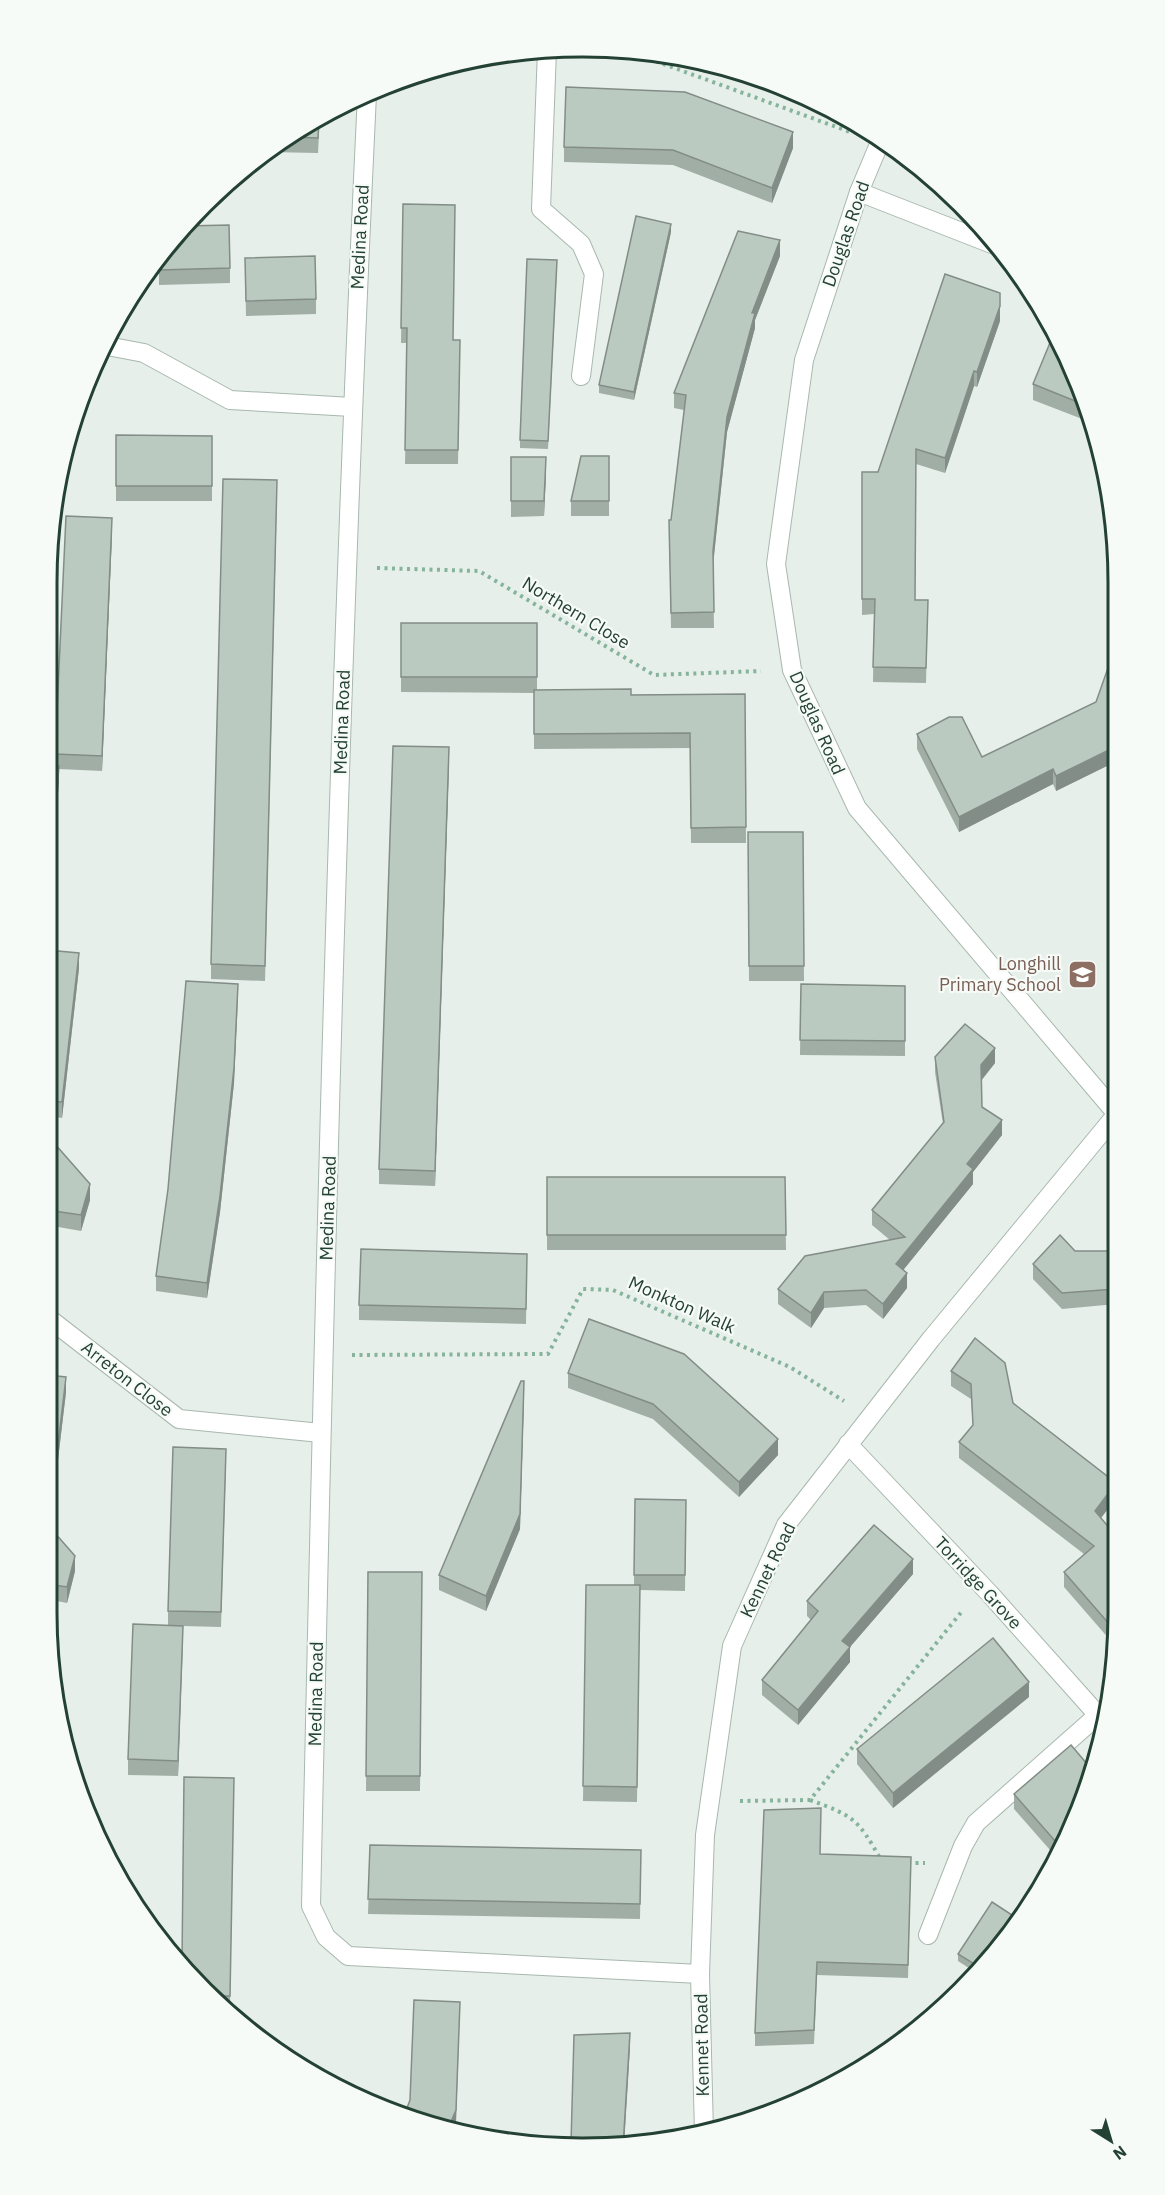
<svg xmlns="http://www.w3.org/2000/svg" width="1165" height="2195" viewBox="0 0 1165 2195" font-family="'IBM Plex Sans',sans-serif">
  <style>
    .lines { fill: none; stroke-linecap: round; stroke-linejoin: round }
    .service-casing { stroke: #a8b8af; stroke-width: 20 }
    .minor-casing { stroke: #a8b8af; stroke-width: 20 }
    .path { stroke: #86b39b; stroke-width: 4; stroke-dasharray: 3 4.5; stroke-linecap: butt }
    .service { stroke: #fff; stroke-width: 18 }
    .minor { stroke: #fff; stroke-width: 18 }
    .wall { fill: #a1aea6 }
    .shaded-wall { fill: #838d87 }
    .building { fill: #bbcac1; stroke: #838d87; stroke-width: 1.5 }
    .labels { text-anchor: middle; stroke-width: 4.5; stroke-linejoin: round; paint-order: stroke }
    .street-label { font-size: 18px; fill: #244233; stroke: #f7fbf8 }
    .education-label { font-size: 18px; fill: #785e54; stroke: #f7fbf8; text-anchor: end }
    .rim { fill: none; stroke: #244233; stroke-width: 3 }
  </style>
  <rect width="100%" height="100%" fill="#e6efe9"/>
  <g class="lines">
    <defs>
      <g id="service">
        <path d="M547,50L541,209L581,244L594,274L581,376"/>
        <path d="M928,1935L963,1846L976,1823L1098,1715"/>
      </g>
      <g id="minor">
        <path d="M367,94C338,698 324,1302 311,1906L326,1937L348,1956L700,1974"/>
        <path d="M880,142L859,192L804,360L776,564L792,670L857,808L1116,1113"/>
        <path d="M859,192L992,244"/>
        <path d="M102,345L144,353L230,400L352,407"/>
        <path d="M47,1317L179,1419L321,1433"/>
        <path d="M848,1444L990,1594L1105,1723"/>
        <path d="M704,2133L700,1974L705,1835L732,1646L786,1525L931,1339L1116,1115"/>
      </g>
    </defs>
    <use href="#service" class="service-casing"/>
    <use href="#minor" class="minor-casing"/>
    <g class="path">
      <path d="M644,52L658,62L853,133"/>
      <path d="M377,568L479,571L654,675L761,671"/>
      <path d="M352,1355L548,1354L583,1289L613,1290L790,1367L844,1401"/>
      <path d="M810,1800C854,1816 858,1819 881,1860"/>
      <path d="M740,1801L810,1800L963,1610"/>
      <path d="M908,1863H925"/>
    </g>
    <use href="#service" class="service"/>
    <use href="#minor" class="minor"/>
  </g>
  <g class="wall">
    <path d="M320,116L318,153L268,152L315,118Z"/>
    <path d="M564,147L793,148L772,203L673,165L564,162Z"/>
    <path d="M403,204L453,340H460L458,464H405L407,343H401Z"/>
    <path d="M671,232L634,400L599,393V385Z"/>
    <path d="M159,254L230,268V283L159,285Z"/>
    <path d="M780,256L755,320V328L727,432L713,563L714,628H671L669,520H671L684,410L674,408V393Z"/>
    <path d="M245,258L316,299V314L246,316Z"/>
    <path d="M557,268L548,449L520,448V440Z"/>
    <path d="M1000,321L977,387L974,386L945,473L916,464L915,600H928L926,683L873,682L874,614L862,615V472H878Z"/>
    <path d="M1078,378L1090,422L1033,400V384Z"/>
    <path d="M116,435L212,436V501H116Z"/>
    <path d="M609,456V516H571V501Z"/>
    <path d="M511,457L546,472L544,516L511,517Z"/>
    <path d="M277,495L265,981L211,979V964Z"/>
    <path d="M112,533L102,771L59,769V782L55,766V754Z"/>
    <path d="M401,623H537V690L631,695L745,694L746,843H691L690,748L534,749V693L401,692Z"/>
    <path d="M917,734L982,757L1115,762L1056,791L1053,784L959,832L917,749Z"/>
    <path d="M449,762L435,1186L379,1184V1169Z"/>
    <path d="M748,832H803L804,981H749Z"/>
    <path d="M47,950L79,968L62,1118L47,1116Z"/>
    <path d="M801,984L905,986V1056L800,1055Z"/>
    <path d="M238,999L234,1083L220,1212L207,1298L156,1291V1276Z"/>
    <path d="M935,1057L995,1063L981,1080L982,1107L1002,1135L973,1172V1184L903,1270L907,1288L883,1319L866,1305L824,1308L811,1328L778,1304V1289L890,1240L872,1225V1210L943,1124L935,1072Z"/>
    <path d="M47,1135L90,1200L81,1231L47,1225L48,1204L47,1203Z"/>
    <path d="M547,1177H785L786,1250H547Z"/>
    <path d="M1075,1251H1116V1304L1062,1309L1033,1279V1264Z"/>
    <path d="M527,1254L526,1324L359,1320V1305Z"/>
    <path d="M589,1319L778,1455L739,1497L653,1419L568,1388V1373Z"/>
    <path d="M951,1371L1013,1403L1116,1498L1101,1518L1117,1537V1648L1064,1587V1572L1084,1554L959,1458V1442L973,1426L971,1399L951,1386Z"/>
    <path d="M47,1375L66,1392L54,1493L47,1492Z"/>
    <path d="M524,1396L520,1529L486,1611L439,1590V1575Z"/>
    <path d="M226,1464L221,1627L183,1626L178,1776L128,1775V1759L168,1625V1611Z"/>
    <path d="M635,1499L686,1500L685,1591L640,1590L637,1802L583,1801L586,1585H634Z"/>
    <path d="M47,1524L75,1571L67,1603L47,1599Z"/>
    <path d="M368,1572H422L420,1791H366Z"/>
    <path d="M913,1574L850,1647V1662L798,1725L762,1695V1680L811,1620L807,1616V1601Z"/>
    <path d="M1029,1697L893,1808L857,1764V1749Z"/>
    <path d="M234,1778L230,2007L182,1962Z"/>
    <path d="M1014,1794L1063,1850L1057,1858L1014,1809Z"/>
    <path d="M370,1845L641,1850L640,1919L368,1914Z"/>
    <path d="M820,1854L911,1857L908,1978L817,1975L814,2044L755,2046V2033Z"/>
    <path d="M1015,1917L975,1972L958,1961V1954Z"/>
  </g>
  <g class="shaded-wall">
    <path d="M793,132V148L772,203V188Z"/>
    <path d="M671,224V232L634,400V392Z"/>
    <path d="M780,240V256L755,320V328L727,432L713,566V551L727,417L752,313Z"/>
    <path d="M1000,306V321L977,387V372Z"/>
    <path d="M974,371V386L945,473V458Z"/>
    <path d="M546,457V472L544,516V501Z"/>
    <path d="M112,518V533L102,771V756Z"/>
    <path d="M449,747V762L435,1186V1171Z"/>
    <path d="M1115,747V762L1056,791V776Z"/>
    <path d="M59,766V782L47,929V914Z"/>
    <path d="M1053,769V784L959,832V817Z"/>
    <path d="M79,953V968L62,1118V1102Z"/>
    <path d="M238,984L234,1083L220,1212L207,1298V1283Z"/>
    <path d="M995,1048V1063L981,1081V1065Z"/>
    <path d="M1002,1120V1135L973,1172V1184L896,1279V1264L967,1164Z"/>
    <path d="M90,1184V1200L81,1231V1215Z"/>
    <path d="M907,1273V1288L883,1319V1304Z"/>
    <path d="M824,1292V1308L811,1328V1313Z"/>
    <path d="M66,1377V1392L54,1493V1478Z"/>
    <path d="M524,1396L520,1529L486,1611V1596Z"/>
    <path d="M778,1439V1455L739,1497V1482Z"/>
    <path d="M1116,1483V1498L1095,1526V1511Z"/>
    <path d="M75,1556V1571L67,1603V1587Z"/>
    <path d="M913,1559V1574L850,1647V1662L798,1725V1710L842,1641Z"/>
    <path d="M183,1626V1641L178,1776V1761Z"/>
    <path d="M1029,1682V1697L893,1808V1793Z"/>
    <path d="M460,2002L456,2125L453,2131H447Z"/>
    <path d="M630,2033V2048L624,2146L623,2147Z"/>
  </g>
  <g class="building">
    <path d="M566,87L685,92L793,132L772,188L673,150L564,147Z"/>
    <path d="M319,116L318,138L288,137L315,118Z"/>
    <path d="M403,204L455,205L453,340H460L458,450H405L407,328H401Z"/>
    <path d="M636,216L671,224L634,392L599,385Z"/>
    <path d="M229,225L230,268L159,270V254L185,226Z"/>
    <path d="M738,231L780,240L752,313H755L727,417L713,551L714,612L671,613L669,520H671L686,395L674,393Z"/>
    <path d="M315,256L316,299L246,301L245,258Z"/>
    <path d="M527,259L557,260L548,441L520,440Z"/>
    <path d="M945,274L1000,293V306L977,372L974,371L945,458L916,449L915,600H928L926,668L873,667L875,599H862V472H878Z"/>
    <path d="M1054,333L1078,378L1085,405L1033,384Z"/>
    <path d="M116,435L212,436V486H116Z"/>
    <path d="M581,456H609V501H571Z"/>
    <path d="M511,457H546L544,501H511Z"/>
    <path d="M223,479L277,480L265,966L211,964Z"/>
    <path d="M66,516L112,518L102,756L55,754Z"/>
    <rect x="401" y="623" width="136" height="54"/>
    <path d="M1114,651L1115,747L1056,776L1053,769L959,817L917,734L949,717H962L982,757L1096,702Z"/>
    <path d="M631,689V695L745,694L746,827L691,828L690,733L534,734V690Z"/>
    <path d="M393,746L449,747L435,1171L379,1169Z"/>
    <path d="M47,766H59L47,914Z"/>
    <path d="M748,832H803L804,966H749Z"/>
    <path d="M47,950L79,953L62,1102L47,1101Z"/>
    <path d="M186,981L238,984L234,1068L220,1196L207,1283L156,1276L168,1189Z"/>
    <path d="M801,984L905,986V1041L800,1040Z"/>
    <path d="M965,1024L995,1048L981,1065L982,1107L1002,1120L967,1164L973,1169L896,1264L907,1273L883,1304L866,1290L824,1292L811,1313L778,1289L805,1256L905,1237L872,1210L944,1122L935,1057Z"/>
    <path d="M47,1135L90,1184L81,1215L47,1210V1207L51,1193L47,1188Z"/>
    <path d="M547,1177H785L786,1235H547Z"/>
    <path d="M1060,1235L1075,1251H1116V1289L1062,1293L1033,1264Z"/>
    <path d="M361,1249L527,1254L526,1309L359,1305Z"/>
    <path d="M589,1319L684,1354L778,1439L739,1482L653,1404L568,1373Z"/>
    <path d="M975,1338L1005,1363L1013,1403L1116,1483L1095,1511L1117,1537V1633L1064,1572L1094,1546L959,1442L973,1425L971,1384L951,1371Z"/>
    <path d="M47,1375L66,1377L54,1478L47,1477Z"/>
    <path d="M521,1381H524L520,1514L486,1596L439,1575Z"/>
    <path d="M173,1447L226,1449L221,1612L168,1611Z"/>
    <path d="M635,1499L686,1500L685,1575H634Z"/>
    <path d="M47,1524L75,1556L67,1587L47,1584Z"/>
    <path d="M874,1525L913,1559L842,1641L850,1647L798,1710L762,1680L818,1611L807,1601Z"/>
    <path d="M368,1572H422L420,1776H366Z"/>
    <path d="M586,1585H640L637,1787L583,1786Z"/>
    <path d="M133,1624L183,1626L178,1761L128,1759Z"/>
    <path d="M993,1638L1029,1682L893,1793L857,1749Z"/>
    <path d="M1071,1745L1093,1771L1063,1850L1014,1794Z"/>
    <path d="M72,1769H79V1793L75,1785Z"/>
    <path d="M184,1777L234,1778L230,1996H222V1999L182,1962Z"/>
    <path d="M821,1808L820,1854L911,1857L908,1965L817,1962L814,2030L755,2033L764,1810Z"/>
    <path d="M370,1845L641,1850L640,1904L368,1899Z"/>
    <path d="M992,1902L1015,1917L979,1967L958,1954Z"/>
    <path d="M414,2000L460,2002L456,2110L447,2131L444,2130L405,2113L410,2100Z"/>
    <path d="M899,2031H907L891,2042Z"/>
    <path d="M630,2033L623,2147H618L571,2143L574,2035Z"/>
  </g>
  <defs>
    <symbol id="school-square" viewBox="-11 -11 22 22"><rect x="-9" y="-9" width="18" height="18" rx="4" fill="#8d6e63" stroke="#f7fbf8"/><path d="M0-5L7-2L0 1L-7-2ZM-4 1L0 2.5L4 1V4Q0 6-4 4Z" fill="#fff"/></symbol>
  </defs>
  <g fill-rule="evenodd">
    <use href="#school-square" x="1066" y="958" width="33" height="33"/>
  </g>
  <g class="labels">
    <g class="street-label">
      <text transform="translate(846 234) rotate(-71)" y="6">Douglas Road</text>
      <text transform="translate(360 237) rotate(-87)" y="6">Medina Road</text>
      <text transform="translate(576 613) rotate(31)" y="6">Northern Close</text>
      <text transform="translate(342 722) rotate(-88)" y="6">Medina Road</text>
      <text transform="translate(817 723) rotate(66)" y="6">Douglas Road</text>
      <text transform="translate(328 1208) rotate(-88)" y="6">Medina Road</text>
      <text transform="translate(682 1305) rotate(24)" y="6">Monkton Walk</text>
      <text transform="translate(127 1379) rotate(38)" y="6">Arreton Close</text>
      <text transform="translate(768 1570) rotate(-64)" y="6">Kennet Road</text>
      <text transform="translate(978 1583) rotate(47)" y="6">Torridge Grove</text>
      <text transform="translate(316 1694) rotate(-89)" y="6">Medina Road</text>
      <text transform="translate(702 2045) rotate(-91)" y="6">Kennet Road</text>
    </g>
    <g class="education-label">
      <text x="1061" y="970">Longhill<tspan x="1061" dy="21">Primary School</tspan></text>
    </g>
  </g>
  <path d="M0 0H1165V2195H0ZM582 57H583A525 525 0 0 1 1108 582V1613A525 525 0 0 1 583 2138H582A525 525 0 0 1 57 1613V582A525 525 0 0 1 582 57Z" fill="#f7fbf8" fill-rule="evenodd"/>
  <path class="rim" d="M582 57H583A525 525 0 0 1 1108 582V1613A525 525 0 0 1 583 2138H582A525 525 0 0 1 57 1613V582A525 525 0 0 1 582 57Z"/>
  <g transform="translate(1111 2141) rotate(143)" stroke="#f7fbf8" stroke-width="4.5" paint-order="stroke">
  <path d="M0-4.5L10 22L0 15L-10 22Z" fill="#244233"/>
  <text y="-9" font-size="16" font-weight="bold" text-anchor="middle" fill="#244233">N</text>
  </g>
</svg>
